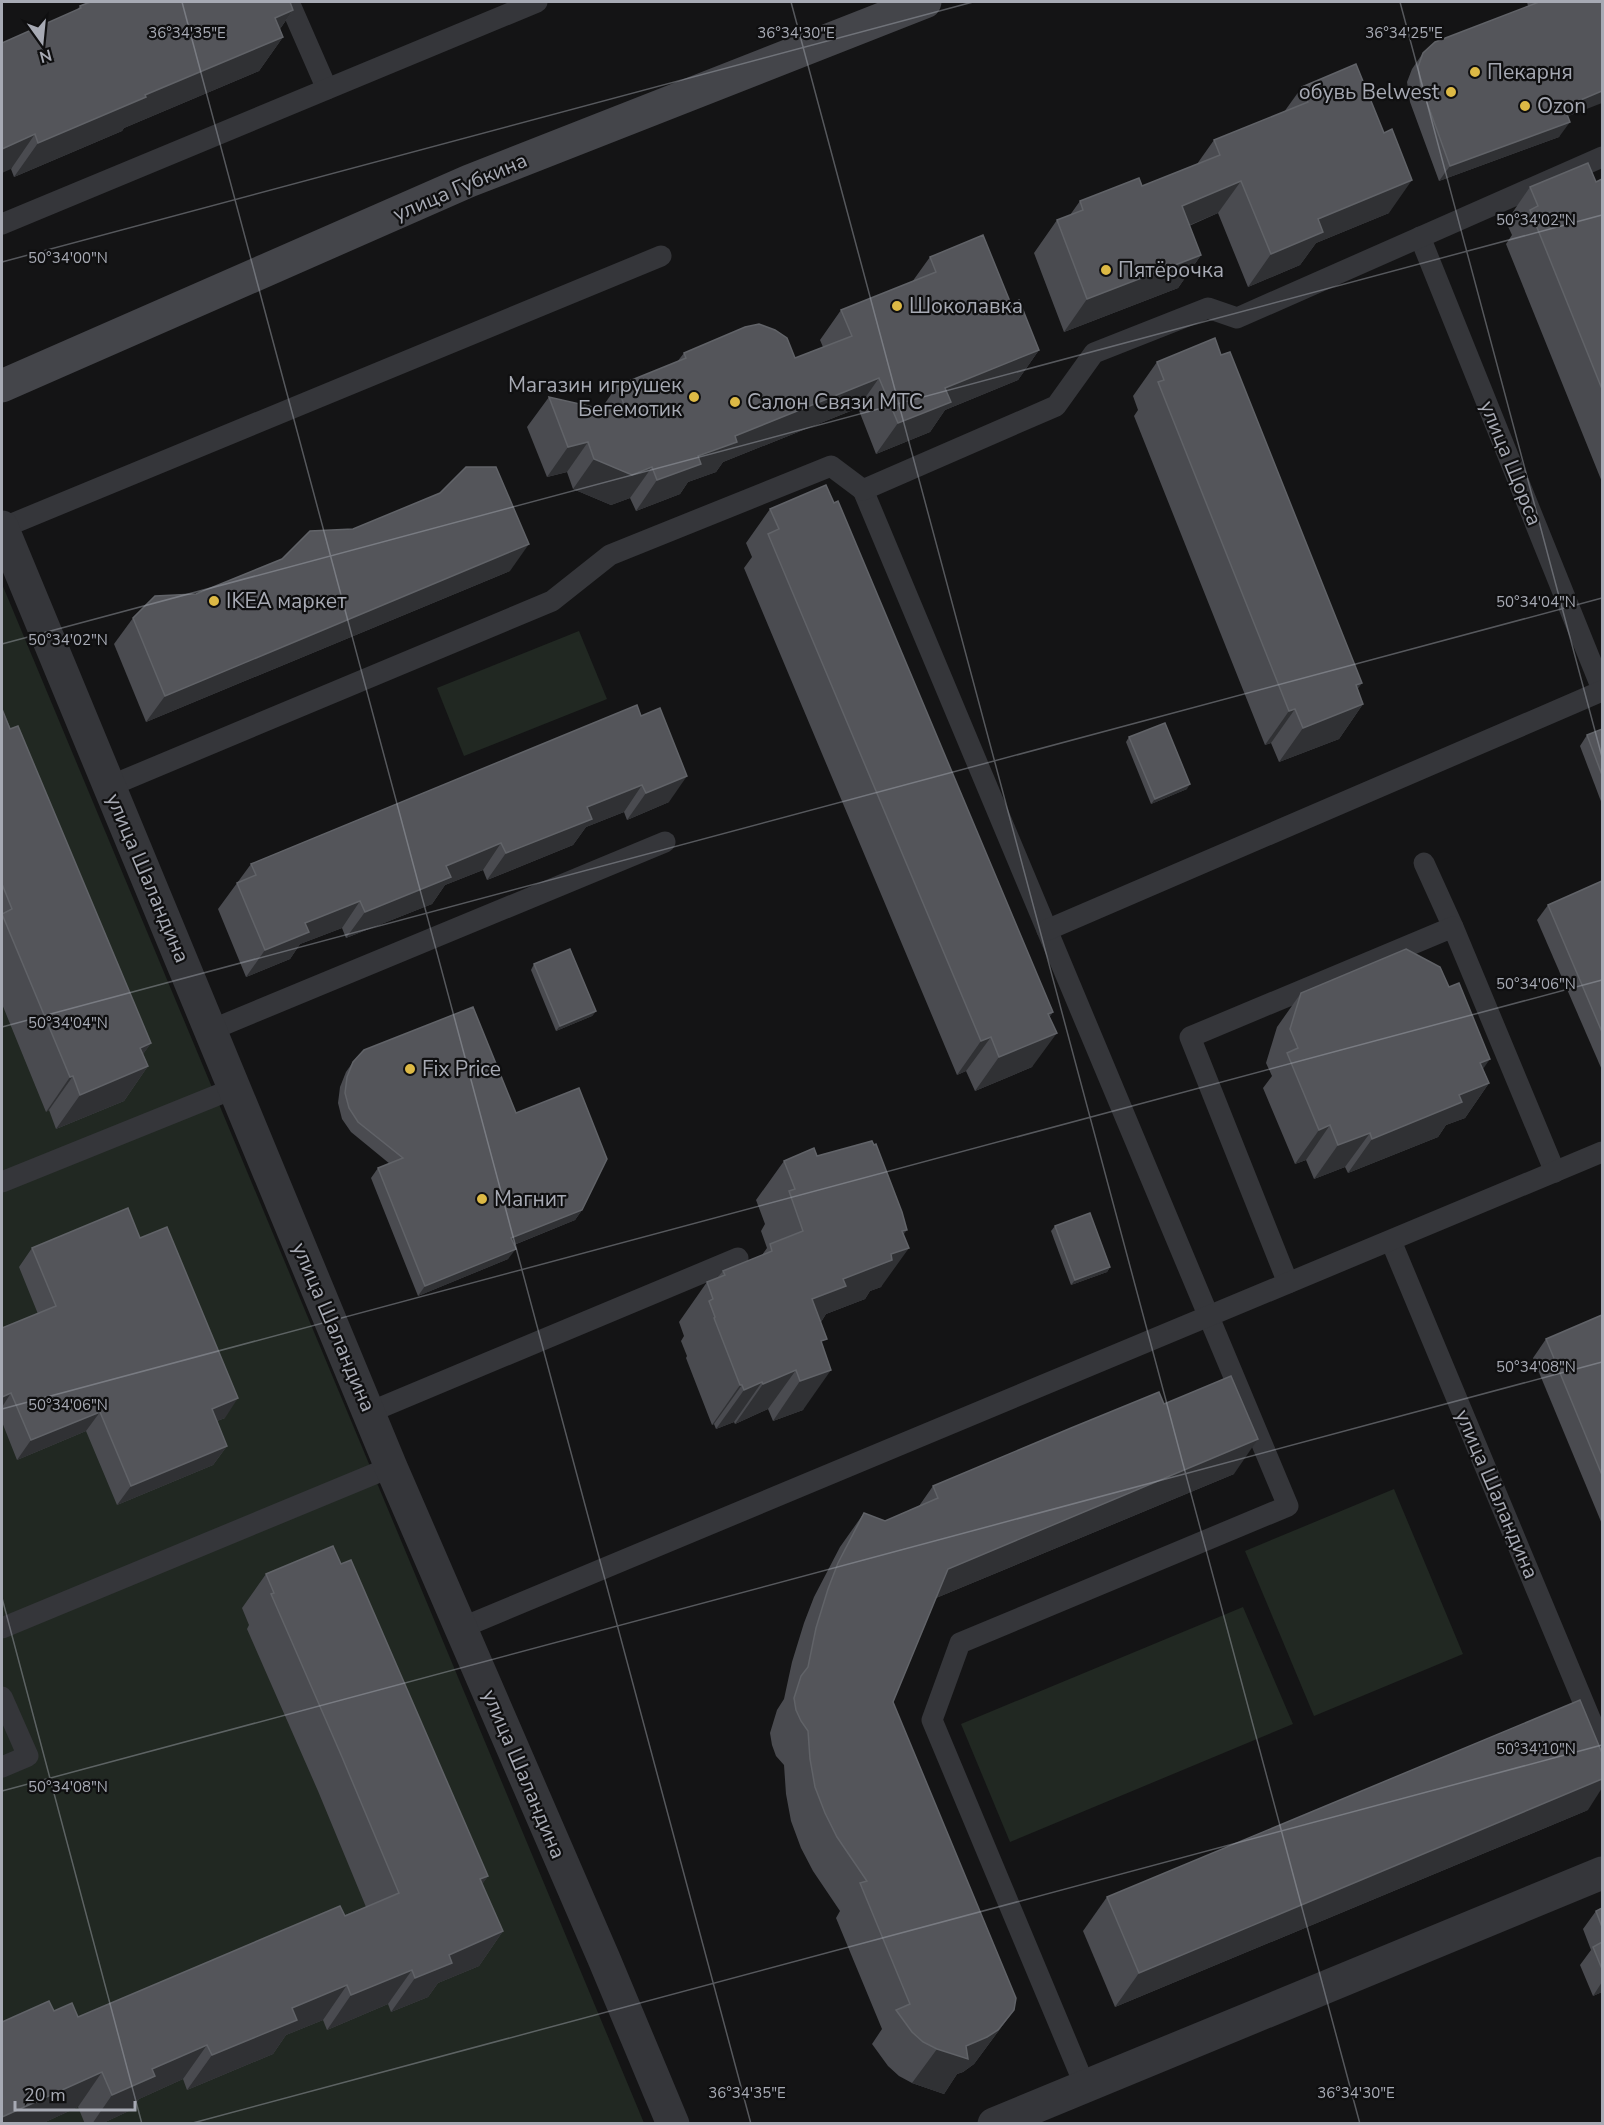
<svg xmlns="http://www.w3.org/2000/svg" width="1604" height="2125" viewBox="0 0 1604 2125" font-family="'Nunito Sans',sans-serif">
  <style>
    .green { fill: #212822 }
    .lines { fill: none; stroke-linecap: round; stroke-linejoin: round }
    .lane { stroke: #35363a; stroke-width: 21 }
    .street { stroke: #35363a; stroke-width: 33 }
    .secondary { stroke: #44454a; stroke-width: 33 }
    .wall { fill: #4a4b50 }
    .shaded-wall { fill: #303134 }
    .building { fill: #54555a; stroke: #616368; stroke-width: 1.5 }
    .ticks { fill: none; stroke: #a7aab4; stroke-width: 1.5; stroke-opacity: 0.45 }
    .poi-dot { fill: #ddb945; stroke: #0f0f10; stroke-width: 2 }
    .labels { text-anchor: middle; stroke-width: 4.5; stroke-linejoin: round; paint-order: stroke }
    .poi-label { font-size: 21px; fill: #a7aab4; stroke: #0f0f10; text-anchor: start }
    .street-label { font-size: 21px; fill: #a7aab4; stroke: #0f0f10 }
    .ticks-label { font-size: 15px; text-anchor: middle; fill: #a7aab4; stroke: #0f0f10; stroke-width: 4.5; stroke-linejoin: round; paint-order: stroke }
  </style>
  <rect width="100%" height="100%" fill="#141415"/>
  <g class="green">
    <path d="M2,584L644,2123H2Z"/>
    <path d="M579,631L607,699L464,756L437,688Z"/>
    <path d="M1394,1489L1463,1654L1314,1716L1245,1551Z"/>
    <path d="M1243,1607L1293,1724L1010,1842L961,1724Z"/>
  </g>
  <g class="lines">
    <g class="lane">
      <path d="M289,2L327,89"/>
      <path d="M2,224L537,2"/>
      <path d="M1420,237L1602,689"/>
      <path d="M863,490L1288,1506L960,1643L932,1720L1085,2086"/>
      <path d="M2,528L661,256"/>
      <path d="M110,786L552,601L610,555L831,466L863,490L1056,406L1094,353L1208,308L1237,318L1602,157"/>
      <path d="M1424,863L1453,927"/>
      <path d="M1047,930L1602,691"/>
      <path d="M211,1030L665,842"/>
      <path d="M2,1182L235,1088"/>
      <path d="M1391,1241L1602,1747"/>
      <path d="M1288,1283L1190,1037L1453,927L1555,1172"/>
      <path d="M370,1412L738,1258"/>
      <path d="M2,1628L391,1467"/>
      <path d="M461,1628L1602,1152"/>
      <path d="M2,1697L28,1756L2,1767"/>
    </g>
    <g class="street">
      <path d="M2,527L391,1467L604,1959L673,2124"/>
      <path d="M994,2124L1602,1873"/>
    </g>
    <path class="secondary" d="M2,386L469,181L925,2"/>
  </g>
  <g class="wall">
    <path d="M1527,2H1602L1568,117L1559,137L1439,181L1410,102L1407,82L1412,69L1423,53L1528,6Z"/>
    <path d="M80,6L293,10L280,29L283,37L259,71L124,128L122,131L14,177L11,169L77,10Z"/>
    <path d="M1302,87L1389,213L1316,243L1300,265L1248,287L1218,213L1189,226L1201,255L1178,288L1064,332L1034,253L1057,220L1070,215L1080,201L1142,186L1197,164L1214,140L1284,112Z"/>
    <path d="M1602,179V482L1506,244L1512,235L1506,222L1530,187L1596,182Z"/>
    <path d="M930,257L1011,304L1039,350L1018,380L945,410L930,432L876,454L858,408L723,462L716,472L688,482L680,494L636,511L630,498L611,505L573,489L567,472L547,477L527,427L549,397L601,409L617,386L677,362L684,353L795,358L823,347L820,340L841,310L912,282Z"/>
    <path d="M1157,362L1357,690L1363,704L1339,739L1279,762L1271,743L1265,745L1134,416L1138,410L1133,396Z"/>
    <path d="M770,509L1053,1012L1050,1016L1032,1067L975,1091L966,1071L957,1075L744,568L752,557L746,543Z"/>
    <path d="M510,571L146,722L114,644L133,618L196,594Z"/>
    <path d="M637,705L669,802L627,820L624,812L586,827L573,845L487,880L483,870L445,885L432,904L346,938L342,928L300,944L290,959L246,977L218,909L251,864Z"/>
    <path d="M2,709L151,1043L143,1054L148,1066L124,1101L56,1129L49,1110L46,1112L2,1004Z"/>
    <path d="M1602,729V804L1580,746L1587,735Z"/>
    <path d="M1129,737L1187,789L1151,804L1126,742Z"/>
    <path d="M1602,881V1070L1537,920L1548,905Z"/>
    <path d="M534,964L596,1011L592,1016L556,1031L531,970Z"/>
    <path d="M1301,993L1483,1069L1489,1083L1465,1118L1446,1125L1438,1137L1348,1173L1345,1167L1314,1179L1306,1160L1295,1164L1263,1088L1272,1076L1266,1063L1277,1027Z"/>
    <path d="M353,1062L516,1113L582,1210L575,1220L514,1245L508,1259L418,1296L371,1178L378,1168L390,1164L351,1132L342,1119L338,1103L340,1087L346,1072Z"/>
    <path d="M817,1156L904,1234L881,1287L870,1291L865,1299L826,1314L821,1322L822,1346L803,1410L773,1421L768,1409L735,1424L734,1422L716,1429L714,1424L712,1425L686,1358L687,1356L681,1341L684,1336L679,1322L707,1282L717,1278L723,1271L762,1255L767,1248L761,1231L765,1224L756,1200L784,1161Z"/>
    <path d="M1055,1226L1110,1267L1107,1272L1071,1285L1051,1231Z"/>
    <path d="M140,1238L225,1418L217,1421L227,1446L213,1465L117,1505L86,1431L17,1460L2,1422V1328L38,1314L19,1267L32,1248Z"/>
    <path d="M1602,1315V1524L1533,1358L1546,1339Z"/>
    <path d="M1164,1404L1234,1474L936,1598L893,1702L1014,2010L974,2064L963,2072L957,2074L944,2094L912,2083L899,2076L888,2066L872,2044L882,2029L836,1918L840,1911L813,1871L801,1848L791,1821L786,1794L784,1765L776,1756L772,1745L770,1733L777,1710L784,1699L792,1662L804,1623L814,1597L840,1547L864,1513L885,1521L919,1506L933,1486Z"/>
    <path d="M341,1564L488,1876L482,1884L503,1931L479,1966L438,1983L428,1997L391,2012L388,2004L327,2030L323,2020L286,2035L273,2054L187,2090L183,2079L139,2099L131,2110L101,2124H85L78,2107L41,2124H2L54,2011L78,2017L366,1907L318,1791L247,1629L249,1625L242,1608L266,1574Z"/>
    <path d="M1588,1810L1115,2007L1083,1931L1107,1897Z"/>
    <path d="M1602,1908V1992L1593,1996L1580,1965L1591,1950L1583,1929L1596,1911Z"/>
  </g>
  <g class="shaded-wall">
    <path d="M293,10L271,42L283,37L259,71L124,128L122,131L14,177L38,143L145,95L275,18Z"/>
    <path d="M1602,91V103L1553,122L1564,107Z"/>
    <path d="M1570,122L1559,137L1439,181L1450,166Z"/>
    <path d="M35,134L11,169L2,173V149Z"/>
    <path d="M1412,180L1389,213L1316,243L1300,265L1248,287L1271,254L1318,219Z"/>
    <path d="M1241,181L1218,213L1159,238L1182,206Z"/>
    <path d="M1201,255L1178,288L1064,332L1087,299Z"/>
    <path d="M1039,350L1018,380L945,410L930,432L876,454L898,423L945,388Z"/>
    <path d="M879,378L858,408L723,462L716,472L688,482L680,494L636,511L657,480L698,456L735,436Z"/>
    <path d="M588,442L567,472L547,477L568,447Z"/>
    <path d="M594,459L652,467L630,498L611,505L573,489Z"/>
    <path d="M529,544L510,571L146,722L165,696Z"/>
    <path d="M1362,683L1341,713L1363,704L1339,739L1279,762L1303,728L1356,685Z"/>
    <path d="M1295,709L1271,743L1265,745L1289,711Z"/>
    <path d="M687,776L669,802L627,820L646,793Z"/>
    <path d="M1190,784L1187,789L1151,804L1155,799Z"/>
    <path d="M642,785L624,812L586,827L573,845L487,880L506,853L587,807Z"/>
    <path d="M501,843L483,870L445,885L432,904L346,938L365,912L446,866Z"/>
    <path d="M360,901L342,928L300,944L290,959L246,977L265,950L305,923Z"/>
    <path d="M596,1011L592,1016L556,1031L560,1026Z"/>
    <path d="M1053,1012L1030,1044L1057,1033L1032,1067L975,1091L999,1057L1048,1014Z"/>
    <path d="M991,1037L966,1071L957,1075L981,1041Z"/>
    <path d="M151,1043L129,1074L148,1066L124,1101L56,1129L80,1095L140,1048Z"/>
    <path d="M1490,1059L1467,1092L1489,1083L1465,1118L1446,1125L1438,1137L1348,1173L1372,1139L1480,1063Z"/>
    <path d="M73,1076L49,1110L46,1112L70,1077Z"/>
    <path d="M1330,1125L1306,1160L1295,1164L1319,1130Z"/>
    <path d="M1370,1133L1345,1167L1314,1179L1338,1145Z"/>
    <path d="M582,1210L575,1220L504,1249L511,1238Z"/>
    <path d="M907,1230L883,1263L891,1254L909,1248L881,1287L870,1291L865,1299L826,1314L818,1326L812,1299L902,1231Z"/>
    <path d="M516,1249L508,1259L418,1296L425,1286Z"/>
    <path d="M1110,1267L1107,1272L1071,1285L1075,1280Z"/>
    <path d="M796,1370L768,1409L735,1424L763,1384Z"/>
    <path d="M831,1370L803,1410L773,1421L800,1381Z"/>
    <path d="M762,1382L734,1422L716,1429L744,1390Z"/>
    <path d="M740,1385H742L714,1424L712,1425Z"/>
    <path d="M11,1393L2,1407V1397Z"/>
    <path d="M238,1398L225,1418L198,1428L212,1409Z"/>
    <path d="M100,1412L86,1431L17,1460L31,1440Z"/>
    <path d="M1258,1439L1234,1474L924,1603L948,1569Z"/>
    <path d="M227,1446L213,1465L117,1505L131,1486Z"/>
    <path d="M1602,1779V1788L1588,1810L1115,2007L1139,1973Z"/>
    <path d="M488,1876L464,1910L480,1879Z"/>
    <path d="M503,1931L479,1966L438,1983L428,1997L391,2012L415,1978L449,1955Z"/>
    <path d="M412,1970L388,2004L327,2030L351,1995Z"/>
    <path d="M1602,1982V1992L1593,1996Z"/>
    <path d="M347,1985L323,2020L286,2035L273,2054L187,2090L212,2055L292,2008Z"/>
    <path d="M1014,2010L974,2064L963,2072L957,2074L944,2094L912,2083L937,2049Z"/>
    <path d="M207,2045L183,2079L139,2099L131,2110L101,2124H92L112,2095L152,2069Z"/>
    <path d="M102,2072L78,2107L41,2124H2V2117Z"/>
  </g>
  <g class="building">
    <path d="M90,2H290L293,10L275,18L283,37L145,95L146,97L38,143L35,134L2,149V43L81,8L80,6Z"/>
    <path d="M1539,2H1602V91L1564,107L1570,122L1450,166L1421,86L1418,67L1423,53L1435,42Z"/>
    <path d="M1356,64L1384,133L1392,129L1412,180L1318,219L1323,232L1271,254L1241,181L1182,206L1201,255L1087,299L1057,220L1083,210L1080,201L1139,178L1142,186L1220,155L1214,140L1308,102L1302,87Z"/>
    <path d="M1588,163L1596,182L1602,179V389L1530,210L1538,206L1530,187Z"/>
    <path d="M983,235L1011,304L1019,300L1039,350L945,388L951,402L898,423L879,378L735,436L737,442L698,456L701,464L657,480L652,467L632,475L594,459L588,442L568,447L549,397L628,415L617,386L686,358L684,353L745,327L759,324L775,330L787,338L795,358L852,336L841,310L936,272L930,257Z"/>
    <path d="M1215,338L1221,355L1230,352L1362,683L1356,685L1363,704L1303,728L1295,709L1289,711L1158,382L1164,380L1157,362Z"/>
    <path d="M466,467H496L529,544L165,696L133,618L155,596L196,594L282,559L310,531L353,529L440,493Z"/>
    <path d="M826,485L834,503L838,501L1053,1012L1048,1014L1057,1033L999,1057L991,1037L981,1041L768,534L779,529L770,509Z"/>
    <path d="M637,705L641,716L660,708L687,776L646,793L642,785L587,807L592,819L506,853L501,843L446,866L451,877L365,912L360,901L305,923L309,932L265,950L237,883L256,875L251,864Z"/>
    <path d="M2,709L10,729L18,726L151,1043L140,1048L148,1066L80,1095L73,1076L70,1077L2,914L12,909L2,884Z"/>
    <path d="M1165,723L1190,784L1155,799L1129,737Z"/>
    <path d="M1602,729V775L1587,735Z"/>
    <path d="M1602,881V1032L1548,905Z"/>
    <path d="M570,949L596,1011L560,1026L534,964Z"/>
    <path d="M1406,949L1440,967L1449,987L1459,983L1490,1059L1480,1063L1489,1083L1459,1095L1462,1102L1372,1139L1370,1133L1338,1145L1330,1125L1319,1130L1287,1053L1298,1048L1290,1029L1301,993Z"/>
    <path d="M473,1007L516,1113L579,1088L607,1159L582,1210L511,1238L516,1249L425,1286L378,1168L403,1158L358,1122L349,1108L345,1093L347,1077L353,1062L364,1050Z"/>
    <path d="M872,1141L874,1145L876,1144L902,1212L907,1230L902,1231L909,1248L891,1254L892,1260L843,1279L846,1286L812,1299L827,1339L821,1341L831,1370L800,1381L796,1370L763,1384L762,1382L744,1390L742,1385H740L714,1318L715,1317L709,1301L713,1299L707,1282L725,1275L723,1271L772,1251L770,1244L803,1231L789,1191L795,1189L784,1161L814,1148L817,1156Z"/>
    <path d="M128,1208L140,1238L167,1227L238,1398L212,1409L227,1446L131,1486L100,1412L31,1440L11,1393L2,1397V1328L56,1306L32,1248Z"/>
    <path d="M1090,1213L1110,1267L1075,1280L1055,1226Z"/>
    <path d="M1602,1315V1475L1546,1339Z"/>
    <path d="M1231,1376L1258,1439L948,1569L893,1702L1016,1998L1014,2010L998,2030L987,2037L966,2046L968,2059L937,2049L923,2042L912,2032L896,2010L910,2004L860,1883L867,1881L837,1837L825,1813L815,1787L810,1759L808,1731L801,1721L796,1710L794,1698L801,1676L808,1667L816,1628L828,1589L838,1563L864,1513L885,1521L938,1498L933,1486L1071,1428L1159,1392L1164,1404Z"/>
    <path d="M333,1546L341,1564L351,1560L488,1876L480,1879L503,1931L449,1955L452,1963L415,1978L412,1970L351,1995L347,1985L292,2008L297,2020L212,2055L207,2045L152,2069L155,2076L112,2095L102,2072L2,2117V2022L49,2001L54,2011L72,2003L78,2017L340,1906L345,1916L399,1893L342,1757L271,1594L274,1593L266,1574Z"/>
    <path d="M1580,1700L1602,1753V1779L1139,1973L1107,1897Z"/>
    <path d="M1602,1908V1927L1596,1911Z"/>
    <path d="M1602,1942V1969L1593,1947Z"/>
  </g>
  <path class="ticks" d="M182,2L751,2124M791,2L1360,2124M1400,2L1602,757M2,262L973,2M2,644L1602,215M2,1027L1602,598M2,1409L1602,980M2,1598L142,2124M2,1791L1602,1362M189,2124L1602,1745"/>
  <g class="poi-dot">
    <circle cx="1475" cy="72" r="6"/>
    <circle cx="1451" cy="92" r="6"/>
    <circle cx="1525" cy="106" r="6"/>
    <circle cx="1106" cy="270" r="6"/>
    <circle cx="897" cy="306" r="6"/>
    <circle cx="694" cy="397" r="6"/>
    <circle cx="735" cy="402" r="6"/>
    <circle cx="214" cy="601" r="6"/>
    <circle cx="410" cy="1069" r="6"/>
    <circle cx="482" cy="1199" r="6"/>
  </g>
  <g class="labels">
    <g class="poi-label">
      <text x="1487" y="79">Пекарня</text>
      <text x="1439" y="99" text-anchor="end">обувь Belwest</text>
      <text x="1537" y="113">Ozon</text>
      <text x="1118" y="277">Пятёрочка</text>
      <text x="909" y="313">Шоколавка</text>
      <text x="682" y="392" text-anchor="end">Магазин игрушек<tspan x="682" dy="24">Бегемотик</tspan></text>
      <text x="747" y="409">Салон Связи МТС</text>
      <text x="226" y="608">IKEA маркет</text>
      <text x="422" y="1076">Fix Price</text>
      <text x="494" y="1206">Магнит</text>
    </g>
    <g class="street-label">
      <text transform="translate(460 187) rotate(-23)" y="7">улица Губкина</text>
      <text transform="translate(1511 463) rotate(68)" y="7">улица Щорса</text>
      <text transform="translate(148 878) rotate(67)" y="7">улица Шаландина</text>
      <text transform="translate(334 1327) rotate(67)" y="7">улица Шаландина</text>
      <text transform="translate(1497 1494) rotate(67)" y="7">улица Шаландина</text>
      <text transform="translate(524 1774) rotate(67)" y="7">улица Шаландина</text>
    </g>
  </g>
  <g class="ticks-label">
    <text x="187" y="38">36°34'35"E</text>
    <text x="796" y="38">36°34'30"E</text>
    <text x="1404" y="38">36°34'25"E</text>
    <text x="1536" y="225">50°34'02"N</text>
    <text x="68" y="263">50°34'00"N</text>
    <text x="1536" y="607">50°34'04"N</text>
    <text x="68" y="645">50°34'02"N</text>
    <text x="1536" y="989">50°34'06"N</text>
    <text x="68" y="1028">50°34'04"N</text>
    <text x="1536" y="1372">50°34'08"N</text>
    <text x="68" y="1410">50°34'06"N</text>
    <text x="1536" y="1754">50°34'10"N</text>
    <text x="68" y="1792">50°34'08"N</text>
    <text x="747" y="2098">36°34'35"E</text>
    <text x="1356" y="2098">36°34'30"E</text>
  </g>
  <rect width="1604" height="2125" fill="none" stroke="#a7aab4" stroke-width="6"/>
  <g transform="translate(42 42) rotate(165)" stroke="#0f0f10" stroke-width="4.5" paint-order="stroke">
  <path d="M0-4.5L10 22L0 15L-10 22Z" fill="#a7aab4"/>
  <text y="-9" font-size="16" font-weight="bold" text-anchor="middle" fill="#a7aab4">N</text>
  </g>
  <path d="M15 2101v9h120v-9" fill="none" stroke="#a7aab4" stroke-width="3"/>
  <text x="24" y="2101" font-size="18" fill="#a7aab4" stroke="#0f0f10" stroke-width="4.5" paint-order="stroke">20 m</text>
</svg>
